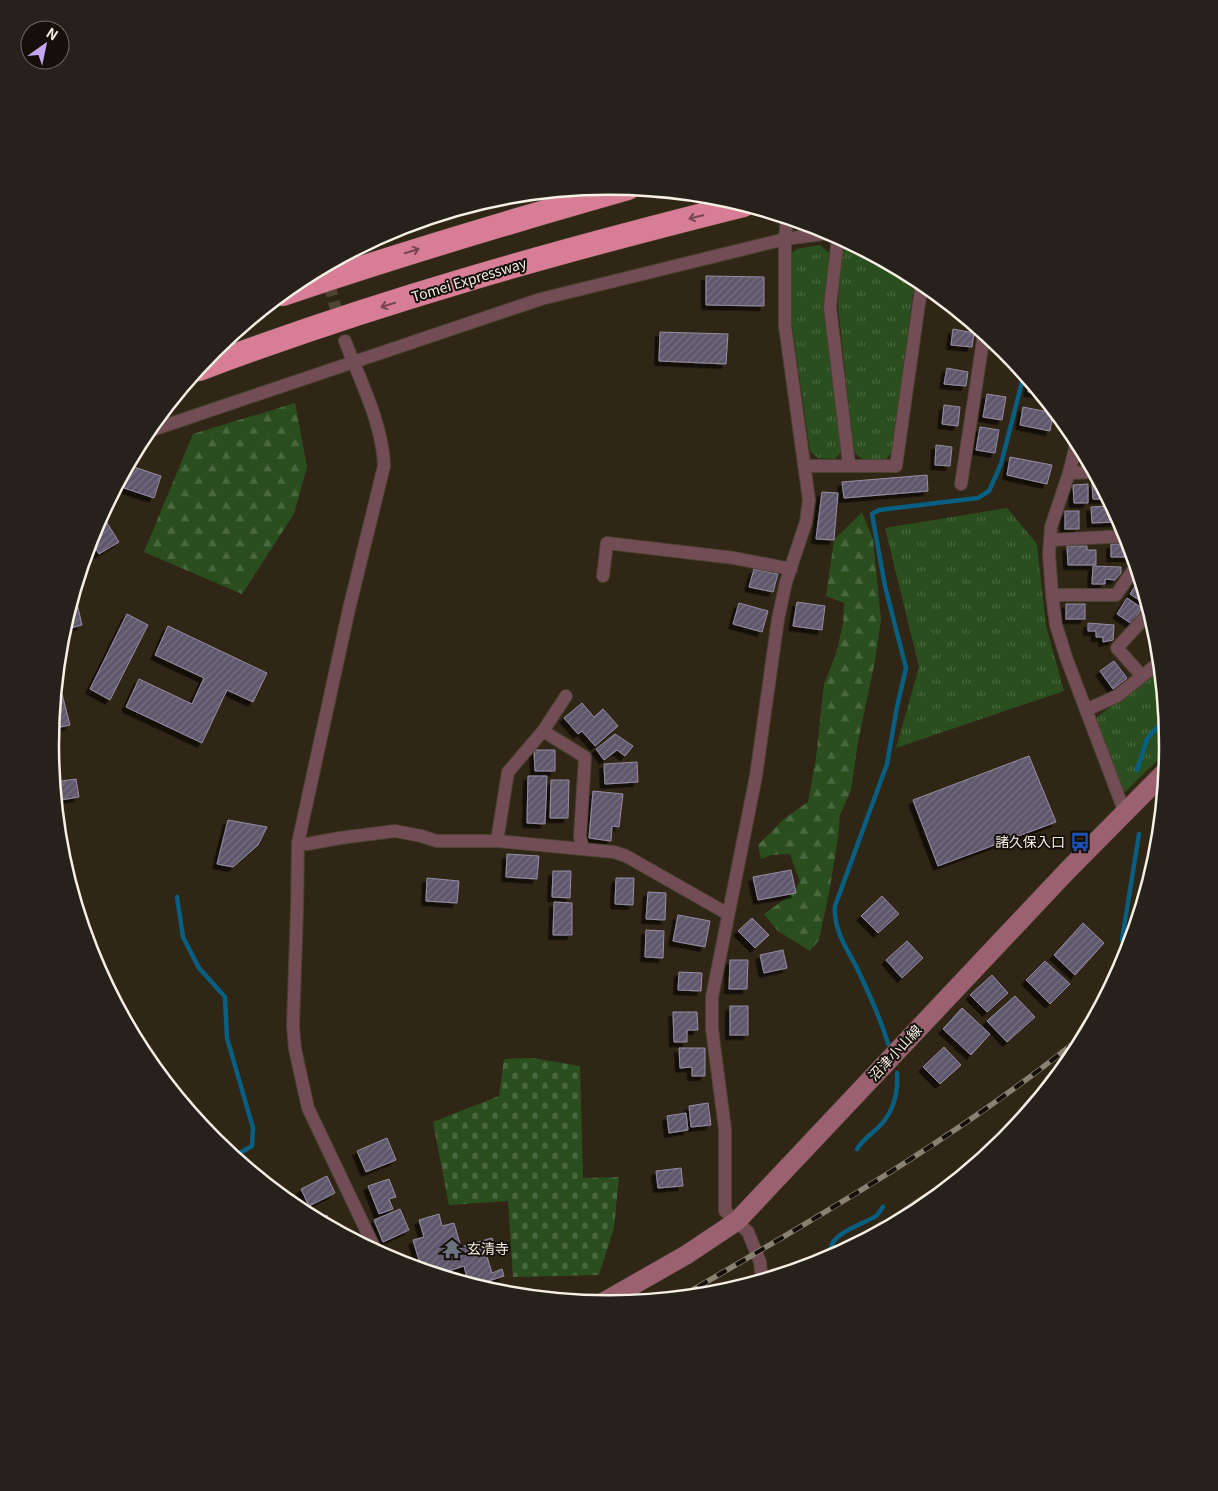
<svg xmlns="http://www.w3.org/2000/svg" width="1218" height="1491" viewBox="0 0 1218 1491" font-family="Georgia,'Noto Sans JP',serif">
  <style>
    .grass { fill: url(#grass-tufts) }
    .forest { fill: url(#forest-firs) }
    .cemetery { fill: url(#cemetery-stones) }
    .lines { fill: none; stroke-linecap: round; stroke-linejoin: round }
    .stream { stroke: #085f82; stroke-width: 4.5 }
    .building { fill: url(#building-hatch); stroke: #958ea4; filter: url(#shadow) }
    .street-tunnel { stroke: #4e4434; stroke-width: 12; stroke-dasharray: 12 6; stroke-linecap: butt }
    .street-casing { stroke: #4c4232; stroke-width: 14 }
    .secondary-casing { stroke: #4c4232; stroke-width: 20 }
    .highway-casing { stroke: #4c4232; stroke-width: 25 }
    .street { stroke: #724d56; stroke-width: 12 }
    .secondary { stroke: #9b6170; stroke-width: 19 }
    .highway { stroke: #d77d95; stroke-width: 24 }
    .rail-casing { stroke: #898172; stroke-width: 5.5 }
    .rail { stroke: #141009; stroke-width: 4; stroke-dasharray: 11; stroke-linecap: butt }
    .oneway { stroke: #76464f }
    .labels { text-anchor: middle; stroke-width: 4; stroke-linejoin: round; paint-order: stroke }
    .street-label { font-size: 14px; fill: #f5efe4; stroke: #141009 }
    .poi-label { font-size: 14px; fill: #f5efe4; stroke: #141009; text-anchor: end }
    .rim { fill: none; stroke: #f5efe4; stroke-width: 2.5 }
  </style>
  <defs>
    <pattern id="grass-tufts" width="24" height="20" patternUnits="userSpaceOnUse" patternTransform="scale(1.25)"><rect width="24" height="20" fill="#2b4e1e"/><path d="M3 7l-1-3M5 7V3M7 7l1-3M15 17l-1-3M17 17v-4M19 17l1-3" fill="none" stroke="#4a683f"/></pattern>
    <pattern id="forest-firs" width="22" height="20" patternUnits="userSpaceOnUse" patternTransform="scale(1.25)"><rect width="22" height="20" fill="#2b4e1e"/><path d="M5 1l3.5 6h-7zM16 11l3.5 6h-7z" fill="#4a683f"/></pattern>
    <pattern id="cemetery-stones" width="16" height="16" patternUnits="userSpaceOnUse" patternTransform="scale(1.25)"><rect width="16" height="16" fill="#2b4e1e"/><path d="M2 7V4a2 2 0 0 1 4 0v3zM10 15v-3a2 2 0 0 1 4 0v3z" fill="#4a683f"/></pattern>
    <pattern id="building-hatch" width="6" height="6" patternUnits="userSpaceOnUse" patternTransform="scale(1.25)"><rect width="6" height="6" fill="#5f586c"/><path d="M-1 1l2-2M0 6l6-6M5 7l2-2" fill="none" stroke="#777081"/></pattern>
    <filter id="shadow"><feDropShadow dx="-4.5" dy="4.5" stdDeviation="0" flood-color="#0009"/></filter>
  </defs>
  <rect width="100%" height="100%" fill="#302615"/>
  <g class="grass">
    <path d="M850,243L915,278L892,452L885,460L862,459L854,452L838,306L842,251Z"/>
    <path d="M820,245L829,253L825,310L841,452L835,459L818,458L810,451L792,324V253L797,249Z"/>
    <path d="M1007,508L1037,544L1046,626L1064,691L896,748L919,667L885,528Z"/>
    <path d="M1160,668L1167,751L1124,793L1096,718Z"/>
  </g>
  <g class="forest">
    <path d="M295,403L307,467L294,514L242,594L144,552L193,434Z"/>
    <path d="M862,512L873,540L881,619L875,661L858,742L851,790L840,815L838,838L829,893L819,940L810,951L778,931L764,914L792,894L800,882L790,854L771,855L761,859L758,845L785,818L808,802L816,758L824,684L836,654L843,624L844,603L826,596L834,540Z"/>
  </g>
  <path class="cemetery" d="M533,1058L580,1066L583,1178L619,1177L614,1228L599,1275L513,1277L508,1201L449,1205L433,1122L499,1096L504,1059Z"/>
  <g class="lines">
    <g class="stream">
      <path d="M1137,770L1147,739L1165,718"/>
      <path d="M177,897L183,937L199,968L225,997L227,1038L253,1128L252,1146L233,1157"/>
      <path d="M1122,940L1139,834"/>
      <path d="M888,1044C881,1018 868,992 857,968C847,949 833,929 835,906L887,764L897,707L906,668L885,586L872,514L879,510L978,498L989,491L1001,464L1024,374"/>
      <path d="M857,1149C864,1137 876,1132 884,1121C895,1107 898,1089 897,1073"/>
      <path d="M831,1248C832,1233 864,1224 876,1216C879,1214 880,1210 883,1207"/>
    </g>
  </g>
  <g class="building">
    <path d="M706,276L764,277V306L706,305Z"/>
    <path d="M953,329L974,333L972,347L951,345Z"/>
    <path d="M660,332L728,334L726,364L659,361Z"/>
    <path d="M947,368L968,372L966,386L944,384Z"/>
    <path d="M1030,381L1040,393L1028,392Z"/>
    <path d="M987,394L1006,397L1002,420L983,417Z"/>
    <path d="M944,405L960,407L958,426L942,424Z"/>
    <path d="M1023,407L1053,413L1050,431L1020,425Z"/>
    <path d="M980,427L999,430L995,453L976,450Z"/>
    <path d="M936,445L952,447L950,466L935,465Z"/>
    <path d="M1010,457L1052,465L1047,484L1007,475Z"/>
    <path d="M131,466L161,476L154,498L124,488Z"/>
    <path d="M927,475L928,491L844,498L842,482Z"/>
    <path d="M1092,483H1100L1108,499H1093Z"/>
    <path d="M1088,484V503H1074L1073,485Z"/>
    <path d="M822,492L838,493L834,540L816,539Z"/>
    <path d="M1112,506L1115,512L1116,522L1092,523L1091,507Z"/>
    <rect x="1065" y="511" width="14" height="18"/>
    <path d="M102,515L119,542L99,554L90,539Z"/>
    <path d="M1111,544H1129L1131,557H1111Z"/>
    <path d="M1067,546H1087V550H1096V565H1068Z"/>
    <path d="M1093,566L1121,567V573L1115,580L1105,579V584H1092Z"/>
    <path d="M754,569L778,574L773,592L749,587Z"/>
    <path d="M1140,578L1146,601L1145,604L1130,594Z"/>
    <path d="M73,595H75L82,625L63,630Z"/>
    <path d="M1127,598L1142,608L1132,624L1117,614Z"/>
    <path d="M797,602L825,606L822,630L793,626Z"/>
    <path d="M739,603L768,611L762,632L733,624Z"/>
    <rect x="1066" y="604" width="19" height="15"/>
    <path d="M127,614L148,625L110,700L90,689Z"/>
    <path d="M1088,623L1114,625L1113,640L1103,642V637H1096V631H1088Z"/>
    <path d="M168,626L267,673L253,702L227,690L202,743L126,707L139,679L192,704L204,678L155,655Z"/>
    <path d="M1114,661L1127,678L1113,689L1100,671Z"/>
    <path d="M62,694L70,725L52,729L55,696Z"/>
    <path d="M582,703L594,717L603,709L618,726L595,746L582,731L578,734L564,718Z"/>
    <path d="M615,734L633,746L625,756L617,750L604,760L596,749Z"/>
    <path d="M534,750H555V771H535Z"/>
    <path d="M1029,756L1056,822L938,866L913,800Z"/>
    <path d="M637,762L638,782L605,784L604,764Z"/>
    <path d="M528,776H547L545,824L527,823Z"/>
    <path d="M76,779L79,797L55,801L54,782Z"/>
    <path d="M551,780H569L568,818H550Z"/>
    <path d="M593,791L623,794L619,827L612,826L611,841L589,838Z"/>
    <path d="M228,820L267,827L258,845L233,867L217,864Z"/>
    <path d="M507,854L539,856L537,879L506,877Z"/>
    <path d="M791,870L796,893L758,900L753,877Z"/>
    <path d="M553,871H571L570,898L552,897Z"/>
    <path d="M427,878L459,881L457,903L426,901Z"/>
    <path d="M616,878H634L633,905L615,904Z"/>
    <path d="M648,892L666,893L665,920L646,919Z"/>
    <path d="M882,896L899,914L878,933L861,916Z"/>
    <path d="M554,902L572,903V935H553Z"/>
    <path d="M678,915L710,921L705,947L673,941Z"/>
    <path d="M752,918L769,935L755,948L738,931Z"/>
    <path d="M1083,923L1104,943L1075,975L1054,955Z"/>
    <path d="M646,930L664,931L663,958L645,957Z"/>
    <path d="M907,941L923,958L902,978L886,960Z"/>
    <path d="M783,950L787,968L764,973L760,955Z"/>
    <path d="M730,960H748L747,989H729Z"/>
    <path d="M1045,961L1070,984L1050,1004L1026,980Z"/>
    <path d="M679,972L702,973L701,991L678,990Z"/>
    <path d="M992,975L1008,993L987,1012L970,995Z"/>
    <path d="M1015,996L1035,1017L1007,1042L987,1021Z"/>
    <rect x="730" y="1006" width="18" height="29"/>
    <path d="M962,1008L990,1034L971,1055L943,1029Z"/>
    <path d="M673,1012H697L698,1030H687V1042H674Z"/>
    <path d="M944,1047L961,1065L940,1084L923,1067Z"/>
    <path d="M679,1048H705V1076H692V1067L680,1068Z"/>
    <path d="M708,1103L711,1125L691,1127L689,1106Z"/>
    <path d="M686,1113L688,1130L669,1133L667,1116Z"/>
    <path d="M387,1138L396,1160L366,1172L357,1151Z"/>
    <path d="M681,1168L683,1186L658,1188L656,1171Z"/>
    <path d="M327,1176L335,1193L309,1206L301,1189Z"/>
    <path d="M389,1179L396,1197L389,1199L393,1209L379,1214L368,1186Z"/>
    <path d="M400,1209L409,1230L383,1242L374,1220Z"/>
    <path d="M439,1214L442,1226L454,1223L461,1247L492,1238L495,1247L485,1250L492,1273L502,1269L504,1276L473,1286L469,1285L464,1266L436,1275L422,1270L413,1240L424,1237L419,1220Z"/>
    <path d="M327,1215L333,1229L315,1219Z"/>
  </g>
  <g class="lines">
    <path class="street-tunnel" d="M324,267L345,341"/>
    <defs>
      <g id="street">
        <path d="M838,237L830,307L849,465"/>
        <path d="M345,341C360,380 383,425 384,466L349,609L298,843L297,909L293,1026L295,1049L308,1108L377,1253"/>
        <path d="M146,432L541,299L785,239L830,233"/>
        <path d="M1077,441L1069,473L1051,527L1049,554L1052,595L1056,625L1066,657L1125,813"/>
        <path d="M804,466H896L922,282"/>
        <path d="M1069,473L1094,472"/>
        <path d="M961,484L984,334"/>
        <path d="M1050,540L1127,536"/>
        <path d="M603,576L607,543L734,558L791,569"/>
        <path d="M1052,595H1116L1136,566"/>
        <path d="M1142,676L1117,648L1150,612"/>
        <path d="M1086,710L1117,696L1160,662"/>
        <path d="M543,731L585,757L580,837L583,849"/>
        <path d="M497,841L508,772L543,731L566,696"/>
        <path d="M298,843L307,844L340,838L395,831L421,836L437,841H497L614,852L626,856L728,914"/>
        <path d="M894,1224L916,1207L948,1187"/>
        <path d="M762,1281L760,1262L748,1232L725,1211V1129L712,1029V997L756,776L778,619L786,582L806,522L809,500L785,326V239L787,218"/>
      </g>
      <path id="secondary" d="M600,1304L686,1255L737,1221L1067,871L1165,772"/>
      <g id="highway">
        <path d="M283,294C397,255 512,221 628,188"/>
        <path d="M199,369C376,302 559,251 743,205"/>
      </g>
    </defs>
    <use href="#street" class="street-casing"/>
    <use href="#secondary" class="secondary-casing"/>
    <use href="#highway" class="highway-casing"/>
    <use href="#street" class="street"/>
    <use href="#secondary" class="secondary"/>
    <use href="#highway" class="highway"/>
    <defs>
      <path id="rail" d="M679,1298C819,1216 961,1136 1086,1033"/>
    </defs>
    <use href="#rail" class="rail-casing"/>
    <use href="#rail" class="rail"/>
  </g>
  <defs><path id="oneway-shaft" d="M-6 0H5M1.5-3L5.5 0L1.5 3" fill="none" stroke-width="1.6" stroke-linecap="round" stroke-linejoin="round" transform="scale(1.25)"/></defs>
  <g class="oneway">
    <use href="#oneway-shaft" transform="translate(696 217) rotate(166)"/>
    <use href="#oneway-shaft" transform="translate(412 251) rotate(-17)"/>
    <use href="#oneway-shaft" transform="translate(388 305) rotate(163)"/>
  </g>
  <defs>
    <symbol id="bus-bare" viewBox="-9 -9 18 18"><path d="M-5-6H5V4H4V6H2V4H-2V6H-4V4H-5ZM-3.5-4V0h7V-4ZM-3.5 1.2v1.5H-2V1.2ZM2 1.2v1.5H3.5V1.2Z" fill="#1a4fb4" stroke="#141009" stroke-width="2.5" paint-order="stroke"/></symbol>
    <symbol id="temple-bare" viewBox="-9 -9 18 18"><path d="M0-6L5-2H3V0L6.5 2.5H4V6H1.5V3h-3V6H-4V2.5H-6.5L-3 0V-2H-5Z" fill="#6b7280" stroke="#141009" stroke-width="2.5" paint-order="stroke"/></symbol>
  </defs>
  <g fill-rule="evenodd">
    <use href="#bus-bare" x="1066" y="828" width="28" height="28"/>
    <use href="#temple-bare" x="438" y="1235" width="28" height="28"/>
  </g>
  <g class="labels">
    <g class="street-label">
      <text transform="translate(469 280) rotate(-17)" y="5">Tomei Expressway</text>
      <text transform="translate(895 1053) rotate(-47)" y="5">沼津小山線</text>
    </g>
    <g class="poi-label">
      <text x="1065" y="847">諸久保入口</text>
      <text x="467" y="1254" text-anchor="start">玄清寺</text>
    </g>
  </g>
  <path d="M0 0H1218V1491H0ZM59 745a550 550 0 1 1 1100 0a550 550 0 1 1-1100 0Z" fill="#26221b" fill-rule="evenodd"/>
  <path class="rim" d="M59 745a550 550 0 1 1 1100 0a550 550 0 1 1-1100 0Z"/>
  <g transform="translate(45 45) rotate(33)"><circle r="24" fill="#141009" stroke="#6e6961"/>
  <path d="M0-4L9 19L0 12L-9 19Z" fill="#c5a7f1"/>
  <text y="-8" font-size="14" font-weight="bold" text-anchor="middle" fill="#f5efe4">N</text>
  </g>
</svg>
